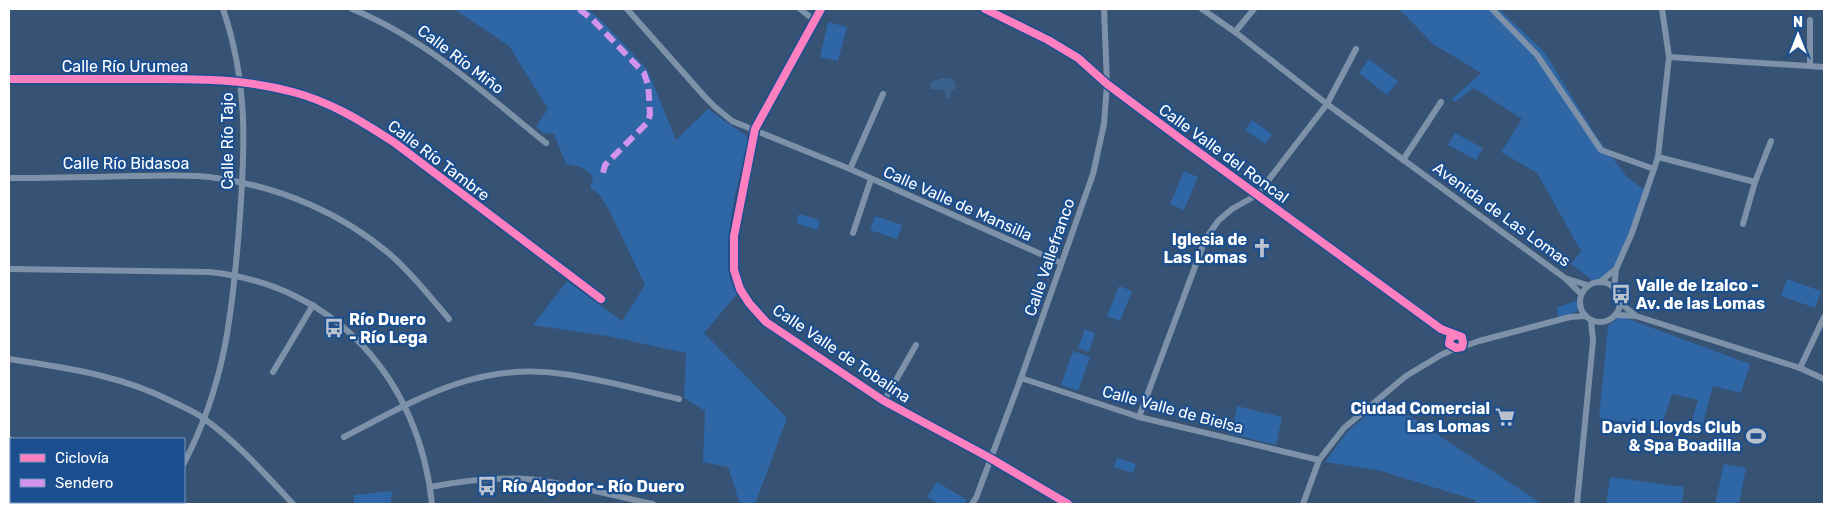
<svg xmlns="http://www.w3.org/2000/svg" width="1833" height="513" viewBox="0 0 1833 513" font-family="Rubik,sans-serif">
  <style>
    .green { fill: #2f66a5 }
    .water { fill: #3b618d }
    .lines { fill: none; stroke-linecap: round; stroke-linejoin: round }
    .street { stroke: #7d92a8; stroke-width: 6 }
    .quiet { stroke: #d193ec; stroke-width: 6; stroke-dasharray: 12 6; stroke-linecap: butt }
    .cycleway-casing { stroke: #1b4f8f; stroke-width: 11 }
    .cycleway { stroke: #ff80c0; stroke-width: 8 }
    .labels { text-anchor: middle; stroke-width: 4.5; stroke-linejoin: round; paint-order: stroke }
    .street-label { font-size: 16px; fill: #fff; stroke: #1b4f8f }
    .poi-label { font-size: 16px; font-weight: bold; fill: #fff; stroke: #1b4f8f; text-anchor: end }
  </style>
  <rect width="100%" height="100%" fill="#365274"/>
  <g class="green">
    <path d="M454,9H587L602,21L647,69L676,140L708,109L744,134L748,139C739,182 724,228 729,273C730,280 734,288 737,294L704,333L787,418L755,504H740L728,467L703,462L705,411L684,398L686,353L607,336L533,325L567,281L622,321L645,285L609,210L599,194L590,188L593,178C587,168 577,165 566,164L554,134L543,133L536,126L548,109L509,46Z"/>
    <path d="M1399,9H1499L1545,53L1596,136L1627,177L1650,194L1615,265L1600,280L1593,281L1571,264L1581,251L1537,173L1501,152L1522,119L1474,88L1455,102L1452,99L1481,73L1433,44Z"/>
    <path d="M828,22L847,27L838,61L820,57Z"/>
    <path d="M1369,59L1398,81L1387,95L1359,73Z"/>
    <path d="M1252,120L1272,134L1265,144L1245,130Z"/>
    <path d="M1455,133L1483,148L1476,160L1448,145Z"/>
    <path d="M1184,171L1198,177L1184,210L1170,204Z"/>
    <path d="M799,214L820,220L817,230L796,223Z"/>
    <path d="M875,216L902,225L897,239L870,230Z"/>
    <path d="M1787,279L1821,291L1815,308L1781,296Z"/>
    <path d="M1119,286L1132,291L1120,321L1107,316Z"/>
    <path d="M1577,301L1578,310L1574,313L1558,317L1557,307C1565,306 1569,302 1577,301Z"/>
    <path d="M1620,316L1750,364L1741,393L1713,386L1701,431L1690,427L1698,400L1672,394L1661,428L1599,418L1608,326Z"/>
    <path d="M1085,329L1095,333L1089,352L1078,348Z"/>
    <path d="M1073,351L1090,357L1078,391L1061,385Z"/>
    <path d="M1384,399L1542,504H1475V500L1381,471L1325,462L1347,432Z"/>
    <path d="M1237,406L1282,417L1276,445L1231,434Z"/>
    <path d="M1117,458L1136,464L1133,473L1114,467Z"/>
    <path d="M1724,464L1746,468L1739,504H1715Z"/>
    <path d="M1610,477L1684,487L1682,504H1606Z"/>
    <path d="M937,482L967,500L965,504H938L927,497Z"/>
    <path d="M393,491L390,504H354V495Z"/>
  </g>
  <path class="water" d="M942,78H950L955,82L956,88L951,91V98L947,99L944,90L930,89L931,82Z"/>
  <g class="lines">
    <g class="street">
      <path d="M352,9C426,39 484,93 546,143"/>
      <path d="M627,9L705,97L715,107L732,121L850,169L1061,263"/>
      <path d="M800,9L814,20"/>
      <path d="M821,9L755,129L734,236V270L740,289L749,303L766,322L884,401L990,458L1068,504"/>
      <path d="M985,9L1048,40L1078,58L1107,84L1182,140L1441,329L1462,337L1463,343L1462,347L1456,348L1449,344L1450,338L1456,335"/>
      <path d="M1202,9L1235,32L1327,104L1565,278L1587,285"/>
      <path d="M1492,9L1537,55L1601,150L1654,169"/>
      <path d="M1235,32L1254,9"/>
      <path d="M1669,57L1824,67"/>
      <path d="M1810,66V20"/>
      <path d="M9,79C53,79 98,79 142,79C196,79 240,78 293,92C331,102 363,122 395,143L601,299"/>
      <path d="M1658,157L1755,182"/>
      <path d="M1403,160L1441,102"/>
      <path d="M850,169L883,94"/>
      <path d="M9,178C50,178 92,177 133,176C161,176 189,174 216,178C281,187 344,214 393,257C414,276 431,298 449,319"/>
      <path d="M1743,224L1755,182L1771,141"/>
      <path d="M853,233L871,179"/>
      <path d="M9,269L210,272C337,286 419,380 432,504"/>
      <path d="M1566,279L1581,294"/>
      <path d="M1600,282L1616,269"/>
      <circle cx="1600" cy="302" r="20"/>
      <path d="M1614,289L1616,269L1632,233L1658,157L1669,57L1662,9"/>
      <path d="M1620,303L1635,315"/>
      <path d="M1617,315L1636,316L1800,368L1824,379"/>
      <path d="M1462,347L1479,341L1570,317L1585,316"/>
      <path d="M9,359C66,368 121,375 173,402C183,407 194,411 203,418C237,442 265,474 293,504"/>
      <path d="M1800,368L1824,317"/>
      <path d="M273,372L313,305"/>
      <path d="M1021,378L1139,417L1319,460"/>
      <path d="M884,401L916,345"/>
      <path d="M1139,417L1205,240L1218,221L1232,209L1257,195L1327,104L1356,49"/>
      <path d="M344,437C415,400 478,361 563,374C602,379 640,390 679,399"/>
      <path d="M9,439L11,440"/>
      <path d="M184,463C225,385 232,315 239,229C245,151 249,85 223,9"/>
      <path d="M430,487C466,480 500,476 537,480C576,485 614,496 653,504"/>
      <path d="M131,502L134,504"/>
      <path d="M158,504L160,502"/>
      <path d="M972,504L976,498L1021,378L1093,174L1104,124L1107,84L1104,9"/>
      <path d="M1303,504L1319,460L1344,428L1406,376L1441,355L1456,348"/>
      <path d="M1577,504L1593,341L1591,320"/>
    </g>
    <path class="quiet" d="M579,9L593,20L644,73L648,85L649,96L650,115L647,123L605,165L602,177"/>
    <defs>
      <g id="cycleway">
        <path d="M821,9L755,129L734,236V270L740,289L749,303L766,322L884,401L990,458L1068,504"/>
        <path d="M985,9L1048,40L1078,58L1107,84L1182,140L1441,329L1462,337L1463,343L1462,347L1456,348L1449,344L1450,338L1456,335"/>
        <path d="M9,79C53,79 98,79 142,79C196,79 240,78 293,92C331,102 363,122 395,143L601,299"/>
      </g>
    </defs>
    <use href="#cycleway" class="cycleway-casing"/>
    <use href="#cycleway" class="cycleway"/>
  </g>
  <defs>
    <symbol id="church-bare" viewBox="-9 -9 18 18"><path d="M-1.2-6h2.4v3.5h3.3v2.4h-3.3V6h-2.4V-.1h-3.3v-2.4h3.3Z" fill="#b9c2ce" stroke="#1b4f8f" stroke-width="2.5" paint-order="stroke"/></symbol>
    <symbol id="bus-bare" viewBox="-9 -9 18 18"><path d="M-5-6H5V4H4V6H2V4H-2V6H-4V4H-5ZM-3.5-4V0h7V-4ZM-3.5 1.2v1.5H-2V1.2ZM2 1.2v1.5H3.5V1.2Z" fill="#b9c2ce" stroke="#1b4f8f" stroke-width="2.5" paint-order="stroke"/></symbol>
    <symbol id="supermarket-bare" viewBox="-9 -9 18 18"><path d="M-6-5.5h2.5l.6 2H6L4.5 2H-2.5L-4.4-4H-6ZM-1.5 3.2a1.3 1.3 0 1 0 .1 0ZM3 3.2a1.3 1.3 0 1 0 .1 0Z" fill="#b9c2ce" stroke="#1b4f8f" stroke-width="2.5" paint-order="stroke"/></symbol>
    <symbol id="stadium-bare" viewBox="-9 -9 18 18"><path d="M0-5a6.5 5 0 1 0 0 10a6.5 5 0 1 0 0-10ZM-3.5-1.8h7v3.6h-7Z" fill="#b9c2ce" stroke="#1b4f8f" stroke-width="2.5" paint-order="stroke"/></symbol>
  </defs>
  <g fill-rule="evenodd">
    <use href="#church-bare" x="1248" y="234" width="28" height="28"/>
    <use href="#bus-bare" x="1607" y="280" width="28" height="28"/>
    <use href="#bus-bare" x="320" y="314" width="28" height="28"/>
    <use href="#supermarket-bare" x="1491" y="403" width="28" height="28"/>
    <use href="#stadium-bare" x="1742" y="422" width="28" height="28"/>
    <use href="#bus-bare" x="473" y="472" width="28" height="28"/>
  </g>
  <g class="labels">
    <g class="street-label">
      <text transform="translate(461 59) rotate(37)" y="6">Calle Río Miño</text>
      <text x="125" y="72">Calle Río Urumea</text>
      <text transform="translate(227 141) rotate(-90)" y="6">Calle Río Tajo</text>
      <text transform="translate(1224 153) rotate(36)" y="6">Calle Valle del Roncal</text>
      <text transform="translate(439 160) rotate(37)" y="6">Calle Río Tambre</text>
      <text x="126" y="169">Calle Río Bidasoa</text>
      <text transform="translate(958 203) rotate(24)" y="6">Calle Valle de Mansilla</text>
      <text transform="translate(1502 214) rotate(36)" y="6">Avenida de Las Lomas</text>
      <text transform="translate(1049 257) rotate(-71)" y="6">Calle Vallefranco</text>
      <text transform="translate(842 353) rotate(34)" y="6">Calle Valle de Tobalina</text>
      <text transform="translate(1173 409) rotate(15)" y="6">Calle Valle de Bielsa</text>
    </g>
    <g class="poi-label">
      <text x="1247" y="245">Iglesia de<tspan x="1247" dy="18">Las Lomas</tspan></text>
      <text x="1636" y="291" text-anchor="start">Valle de Izalco -<tspan x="1636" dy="18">Av. de las Lomas</tspan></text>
      <text x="349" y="325" text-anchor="start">Río Duero<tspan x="349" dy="18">- Río Lega</tspan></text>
      <text x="1490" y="414">Ciudad Comercial<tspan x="1490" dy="18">Las Lomas</tspan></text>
      <text x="1741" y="433">David Lloyds Club<tspan x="1741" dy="18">&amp; Spa Boadilla</tspan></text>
      <text x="502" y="492" text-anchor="start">Río Algodor - Río Duero</text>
    </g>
  </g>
  <rect width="1833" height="513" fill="none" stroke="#ffffff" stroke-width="20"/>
  <rect x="10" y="438" width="175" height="65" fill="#1b4f8f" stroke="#7695bc"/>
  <rect x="20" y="454" width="25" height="8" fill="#ff80c0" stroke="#7695bc"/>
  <text x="55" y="463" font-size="15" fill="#ffffff">Ciclovía</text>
  <rect x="20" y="479" width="25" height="8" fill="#d193ec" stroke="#7695bc"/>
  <text x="55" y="488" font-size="15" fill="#ffffff">Sendero</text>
  <g transform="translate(1798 35)" stroke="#1b4f8f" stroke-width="4" paint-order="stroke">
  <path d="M0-4L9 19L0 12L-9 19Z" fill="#ffffff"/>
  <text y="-8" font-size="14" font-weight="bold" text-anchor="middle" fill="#ffffff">N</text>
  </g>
</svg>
